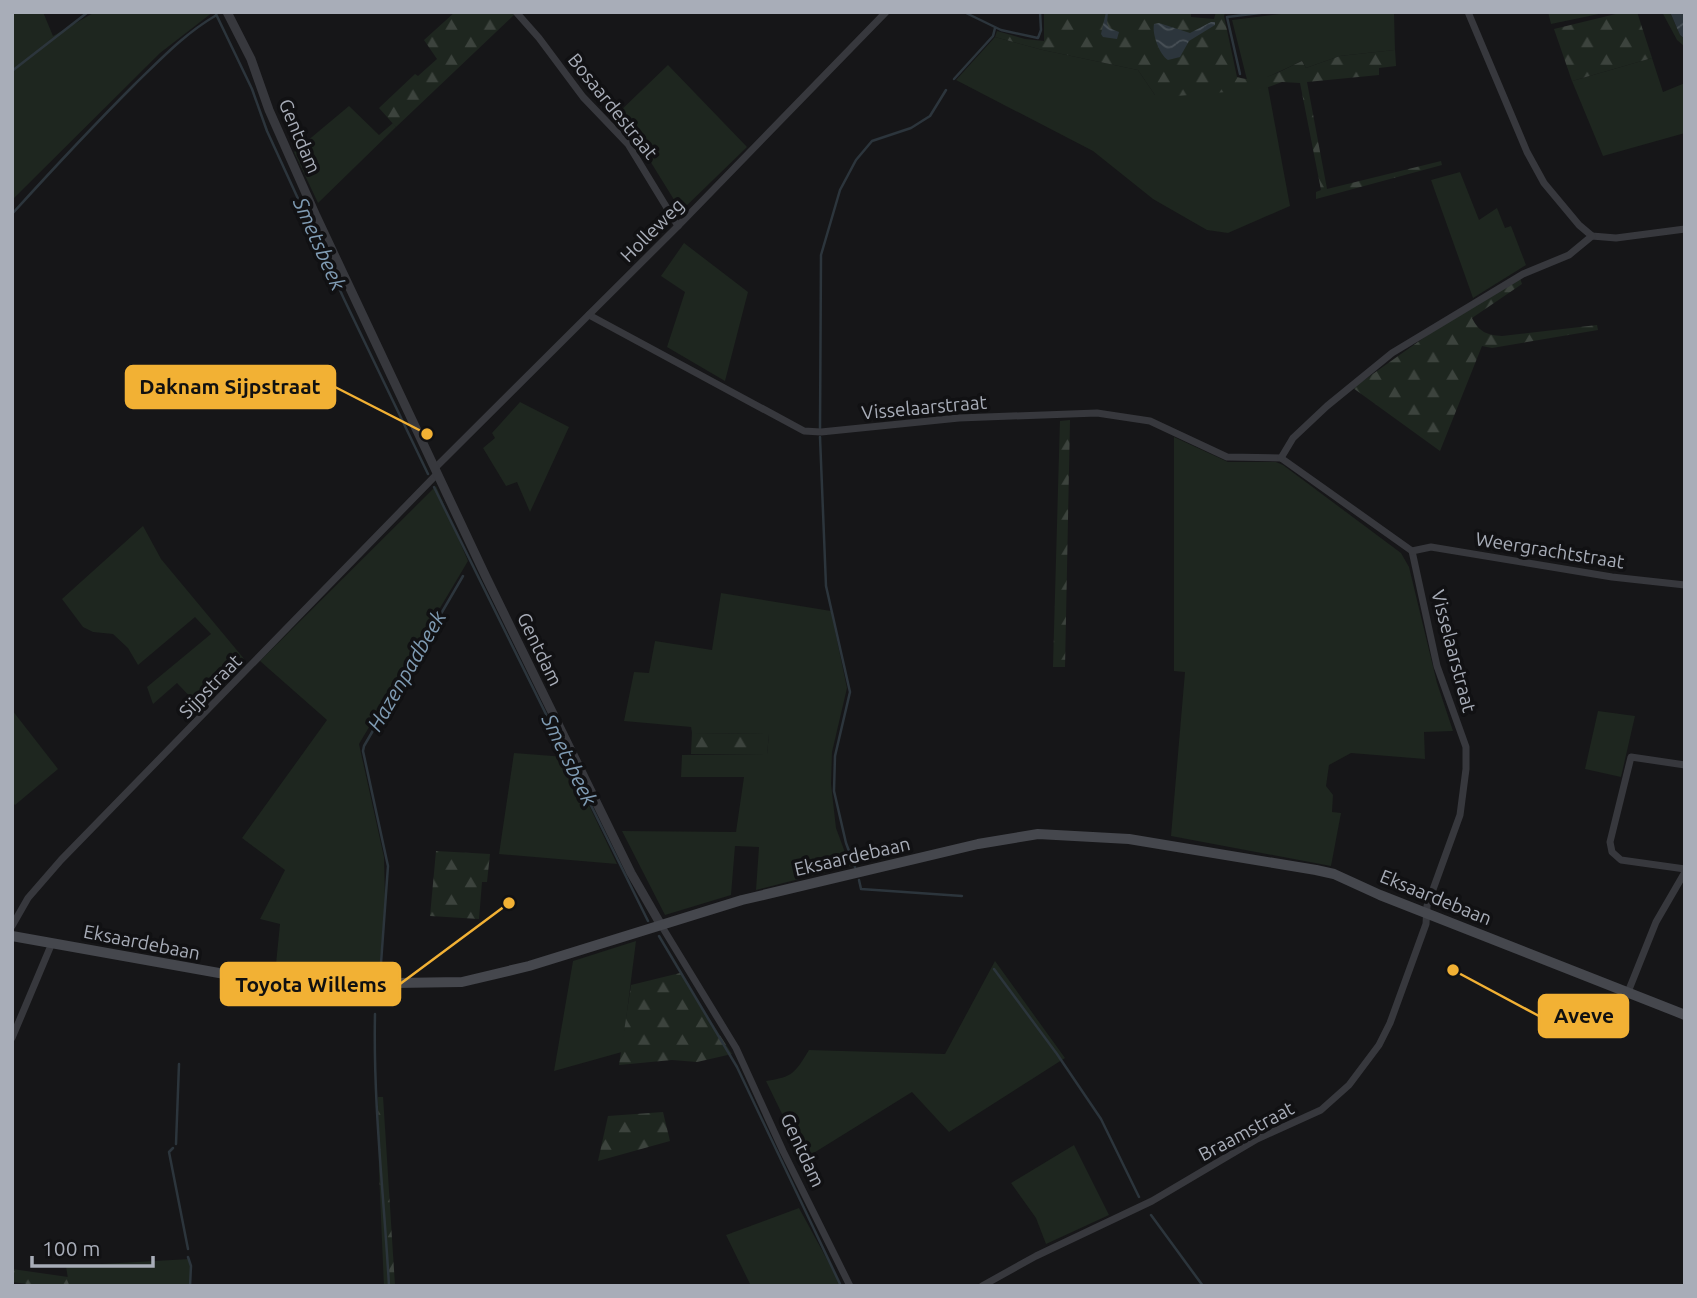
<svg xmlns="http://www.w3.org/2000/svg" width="1697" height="1298" viewBox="0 0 1697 1298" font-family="Ubuntu,sans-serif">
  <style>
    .green { fill: #1e261f }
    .forest { fill: url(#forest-firs) }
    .water { fill: url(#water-waves) }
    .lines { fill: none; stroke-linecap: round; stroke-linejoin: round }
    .stream { stroke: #2c353c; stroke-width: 2.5 }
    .minor { stroke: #37383d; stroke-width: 7 }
    .tertiary { stroke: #37383d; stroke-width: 9 }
    .secondary { stroke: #45474d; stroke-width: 10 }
    .labels { text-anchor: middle; stroke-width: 7; stroke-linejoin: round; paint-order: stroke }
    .street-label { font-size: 19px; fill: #a8adb8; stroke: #111113 }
    .water-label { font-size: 21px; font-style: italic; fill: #7f9bb3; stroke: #111113 }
    .leader { fill: none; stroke: #f2b134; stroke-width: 2.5 }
    .callout-dot { fill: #f2b134; stroke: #111113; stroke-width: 2.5 }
    .callout { fill: #f2b134; stroke: #f2b134; stroke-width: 2.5 }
    .callout-label { font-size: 21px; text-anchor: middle; font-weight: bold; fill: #111 }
  </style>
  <defs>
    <pattern id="forest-firs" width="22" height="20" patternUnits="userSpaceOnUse" patternTransform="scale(1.75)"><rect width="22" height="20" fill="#1e261f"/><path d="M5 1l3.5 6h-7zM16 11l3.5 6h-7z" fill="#3c433d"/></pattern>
    <pattern id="water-waves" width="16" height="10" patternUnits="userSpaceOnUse" patternTransform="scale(1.75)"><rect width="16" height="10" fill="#2c353c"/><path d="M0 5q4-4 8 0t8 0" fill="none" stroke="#485056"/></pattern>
  </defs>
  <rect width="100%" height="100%" fill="#161618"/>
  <g class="green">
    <path d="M12,12H43L53,36L95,12H213L160,53L12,200Z"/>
    <path d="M1297,12H1394L1395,50L1340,56L1306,68L1302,61L1259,81L1247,80L1232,20Z"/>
    <path d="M1548,12H1599V14L1551,24Z"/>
    <path d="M1662,12H1670L1680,35L1685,39V47L1677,40Z"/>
    <path d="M995,37L1043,50L1138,70L1155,95L1268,87L1290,206L1228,233L1207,230L1153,199L1093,151L956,80Z"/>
    <path d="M1652,58L1663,92L1685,83V133L1603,156L1572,81Z"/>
    <path d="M668,65L747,147L681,211L634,135L616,115Z"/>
    <path d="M349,106L379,135L393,123L396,127L318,203L294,152Z"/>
    <path d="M1460,172L1479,220L1497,208L1505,228L1511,226L1526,265L1473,298L1431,180Z"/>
    <path d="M684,243L748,292L725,381L667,347L685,292L661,276Z"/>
    <path d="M520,402L569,427L530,512L517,482L506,486L483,448L495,438L492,433Z"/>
    <path d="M1174,437L1228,462H1276L1283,465L1401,553L1409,567L1437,683L1453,731L1424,732L1425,759L1351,753L1329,765L1326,786L1333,795L1332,812L1341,813L1331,866L1171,836L1185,672L1174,671Z"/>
    <path d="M436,486L468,561L359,744L384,857L385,900L379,976L275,974L280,924L260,919L285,870L242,838L327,720L260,661Z"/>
    <path d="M143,526L161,559L245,660L200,707L177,683L153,704L147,687L211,634L195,617L138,665L128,648L113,634L93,632L83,627L62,599Z"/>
    <path d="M721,593L831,611L847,688L832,752L831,784L836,828L850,866L756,890L759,847L735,846L731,895L665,915L622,831L736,832L744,777H681L682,755L767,754L769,734L692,733L691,727L624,721L634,672L649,673L655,641L712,650Z"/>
    <path d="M12,710L58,769L15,805L12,802Z"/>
    <path d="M1598,711L1635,716L1621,777L1585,769Z"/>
    <path d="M514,753L566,757L617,864L499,854Z"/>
    <path d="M636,941L622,1052L554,1071L573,961Z"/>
    <path d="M995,961L1065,1058L949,1132L912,1092L804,1159L766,1081C793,1077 795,1073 809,1050L945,1054Z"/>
    <path d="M1074,1145L1109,1215L1046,1244L1036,1218L1011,1183Z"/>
    <path d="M799,1208L841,1285L751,1286L726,1235Z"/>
    <path d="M190,1259V1286H69L66,1266Z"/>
  </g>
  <g class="forest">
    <path d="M455,12H513L515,14L396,127L379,108L415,74L418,76L437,59L424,40Z"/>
    <path d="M1044,12H1191V17L1214,19L1216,12H1225L1224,16L1237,77C1262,85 1279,71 1302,61L1306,68L1340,56L1395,50L1396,66L1379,68V75L1307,82L1327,189L1441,161L1442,165L1316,199V192L1321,190L1300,83L1282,82L1263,89L1164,97L1155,95L1138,70L1043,50L995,37L997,31L1025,39L1044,41Z"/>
    <path d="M1624,12H1637L1652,58L1572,81L1554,29Z"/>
    <path d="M1520,278L1522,284L1472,318C1479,332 1487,335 1502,336L1597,325L1598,330L1492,348L1482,346L1440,451L1353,388L1432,332Z"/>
    <path d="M1070,420L1065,667H1053L1060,421Z"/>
    <path d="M692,733L769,734L767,754H691Z"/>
    <path d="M436,851L490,854L487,882H482L479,919L430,916Z"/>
    <path d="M680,973L732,1054L697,1062L672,1060L619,1065L631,985Z"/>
    <path d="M378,1097H383L395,1286H384L379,1170Z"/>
    <path d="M663,1112L670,1141L598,1161L608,1116Z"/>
    <path d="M12,1269L68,1277L69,1286H42L12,1282Z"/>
  </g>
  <g class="water">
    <path d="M1106,12H1108L1107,23L1109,28L1119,32L1117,39L1103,37L1101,34Z"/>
    <path d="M1670,12H1685V39L1680,35Z"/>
    <path d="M1211,22H1215V25L1189,41L1180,57L1168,60C1159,54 1152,34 1154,24L1159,23L1190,33Z"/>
  </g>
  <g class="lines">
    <g class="stream">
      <path d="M215,12L252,89L267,131L344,299L428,474"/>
      <path d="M964,12L1001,30L1038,38L1041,30L1040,12"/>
      <path d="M12,71L88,12"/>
      <path d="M1240,74L1227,17L1268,12"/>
      <path d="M954,79L993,36L995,28"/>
      <path d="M12,214C52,170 92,127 134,85C159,61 184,34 215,16"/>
      <path d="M820,429L821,255L840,190L856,160L872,141L911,128L930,116L946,90"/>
      <path d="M820,437L826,586L850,692L835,756L834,791L846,843L855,867"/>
      <path d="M434,487L648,921"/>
      <path d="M859,880L861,889L962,896"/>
      <path d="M659,936L737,1067L841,1286"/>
      <path d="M994,969L1057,1054L1101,1119L1139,1197"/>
      <path d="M380,977L388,866L363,751L364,746L463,576"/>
      <path d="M375,1014C373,1105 384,1195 389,1286"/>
      <path d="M176,1144L179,1064"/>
      <path d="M173,1148L169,1152L188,1249"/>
      <path d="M1151,1215L1203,1286"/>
      <path d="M188,1257L191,1266L190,1286"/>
    </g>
    <g class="minor">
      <path d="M516,12L539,38L583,97L628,144L678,226"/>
      <path d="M1468,12L1527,152L1544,183L1579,225L1592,236L1616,238L1685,229"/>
      <path d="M589,315L804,431L821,432L959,418L1097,413L1150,421L1227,457L1281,458L1412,551L1437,666L1466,747V769L1460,815L1427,906L1426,924L1390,1023L1379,1045L1349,1085L1321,1110L1257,1139L1152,1201L1036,1256L982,1286"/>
      <path d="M1281,458L1293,438L1327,406L1392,353L1523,274L1569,255L1592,236"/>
      <path d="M436,467L678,226L886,12"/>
      <path d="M1412,551L1431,547L1612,577L1685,585"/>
      <path d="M1685,765L1631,757L1610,842L1612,852L1621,860L1685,869"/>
      <path d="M661,925L736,1048L783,1151L850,1286"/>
      <path d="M12,926L28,898L61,860L437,474"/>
      <path d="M1628,992L1656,922L1685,872"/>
      <path d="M12,1038L52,943"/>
    </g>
    <path class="tertiary" d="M227,12L251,59L269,110L316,216L486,577L631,873L661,925"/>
    <path class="secondary" d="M12,936L258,980L328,984L462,982L529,966L742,900L978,844L1038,834L1129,839L1316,870L1334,874L1380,895L1685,1015"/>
  </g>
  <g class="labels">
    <g class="street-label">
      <text transform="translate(613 106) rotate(51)" y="7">Bosaardestraat</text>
      <text transform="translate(300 136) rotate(67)" y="7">Gentdam</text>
      <text transform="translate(652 230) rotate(-45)" y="7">Holleweg</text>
      <text transform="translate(924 407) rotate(-5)" y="7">Visselaarstraat</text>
      <text transform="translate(1550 550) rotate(9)" y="7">Weergrachtstraat</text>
      <text transform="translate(540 649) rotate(64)" y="7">Gentdam</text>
      <text transform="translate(1454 651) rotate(75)" y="7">Visselaarstraat</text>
      <text transform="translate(210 686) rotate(-46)" y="7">Sijpstraat</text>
      <text transform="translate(852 856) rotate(-13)" y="7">Eksaardebaan</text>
      <text transform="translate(1436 897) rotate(22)" y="7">Eksaardebaan</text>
      <text transform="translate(142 942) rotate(11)" y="7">Eksaardebaan</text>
      <text transform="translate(1246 1131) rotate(-28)" y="7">Braamstraat</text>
      <text transform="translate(803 1150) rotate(65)" y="7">Gentdam</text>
    </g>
    <g class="water-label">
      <text transform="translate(319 244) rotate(66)" y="7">Smetsbeek</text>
      <text transform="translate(407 671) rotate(-60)" y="7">Hazenpadbeek</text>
      <text transform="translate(569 760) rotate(64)" y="7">Smetsbeek</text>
    </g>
  </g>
  <path class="leader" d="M427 434L335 387M509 903L400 984M1453 970L1539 1016"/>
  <g class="callout-dot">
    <circle cx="427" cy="434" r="7"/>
    <circle cx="509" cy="903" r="7"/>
    <circle cx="1453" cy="970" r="7"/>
  </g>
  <g class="callout">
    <rect x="126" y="366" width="209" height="42" rx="7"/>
    <rect x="221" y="963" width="179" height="42" rx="7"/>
    <rect x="1539" y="995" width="89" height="42" rx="7"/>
  </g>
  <g class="callout-label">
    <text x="230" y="394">Daknam Sijpstraat</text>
    <text x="311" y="992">Toyota Willems</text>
    <text x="1584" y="1023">Aveve</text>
  </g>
  <rect width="1697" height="1298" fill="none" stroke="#a8adb8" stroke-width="28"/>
  <path d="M32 1256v10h121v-10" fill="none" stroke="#a8adb8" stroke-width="3.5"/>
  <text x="42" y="1256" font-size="21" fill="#a8adb8" stroke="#111113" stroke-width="5" paint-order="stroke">100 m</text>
</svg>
